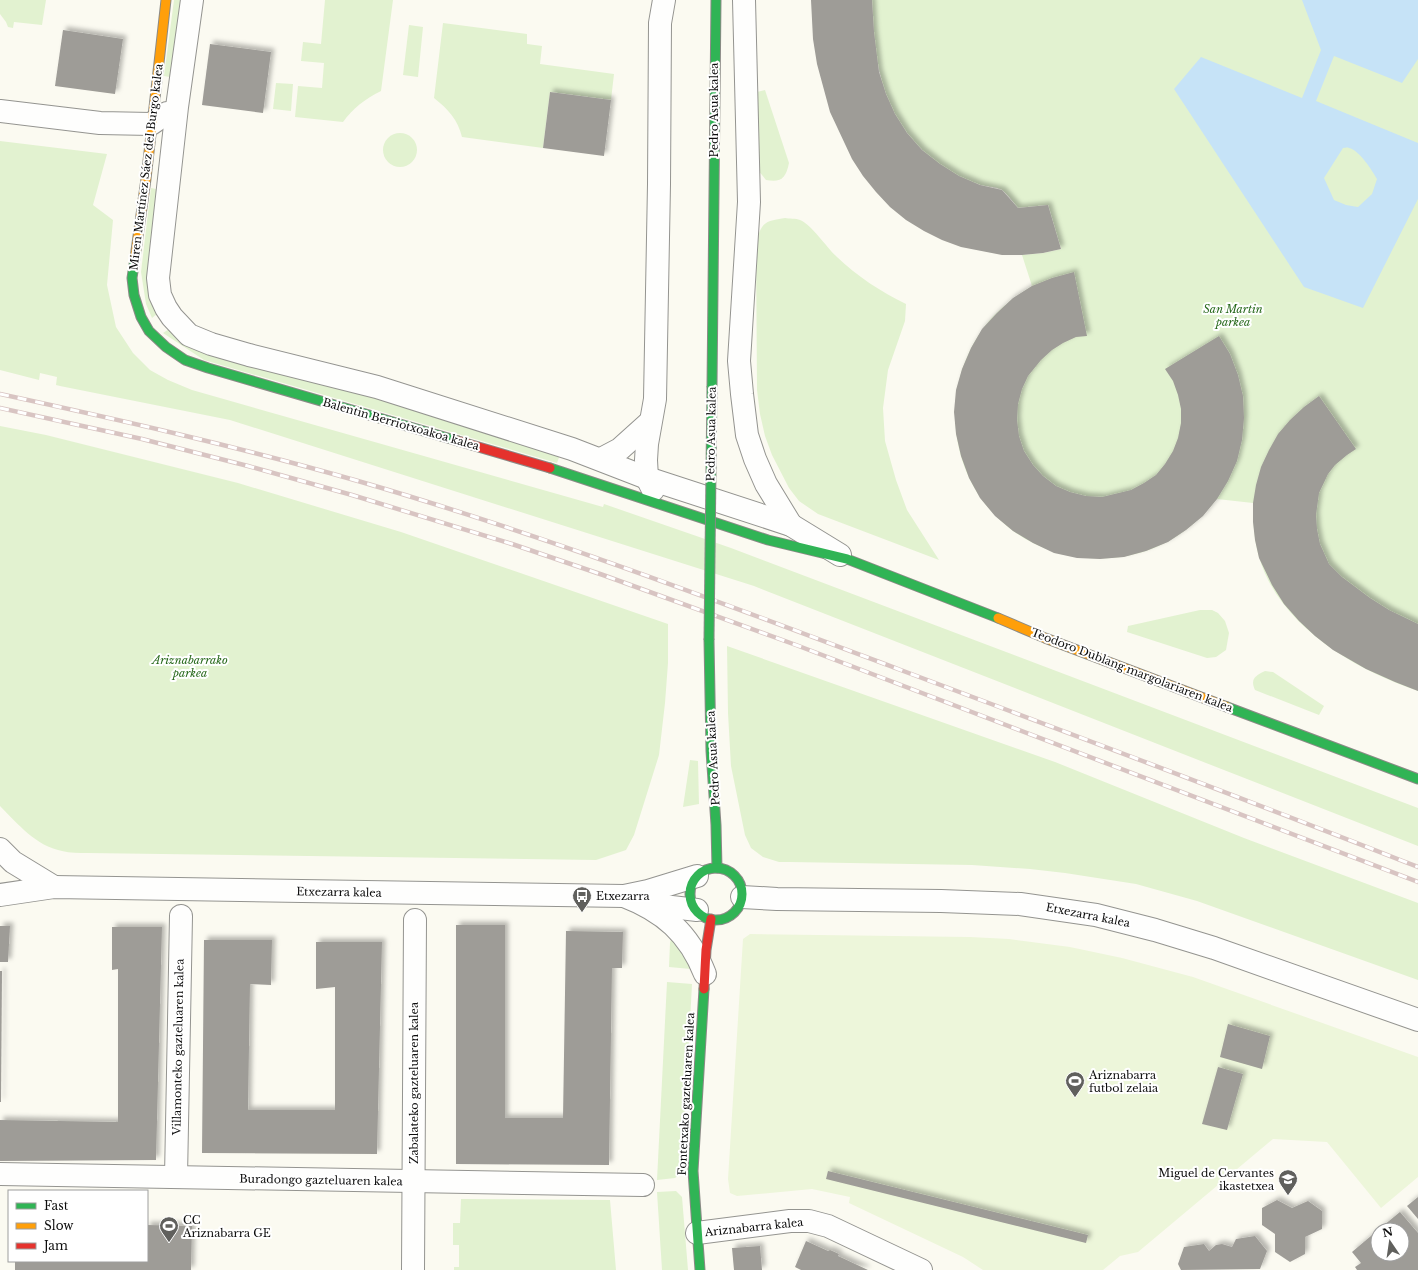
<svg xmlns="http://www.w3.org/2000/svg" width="1418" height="1270" viewBox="0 0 1418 1270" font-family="'Libre Baskerville',serif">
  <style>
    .green { fill: #e2f2d0 }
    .pitch { fill: #edf6da }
    .water { fill: #c6e3f7; fill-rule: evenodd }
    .building { fill: #9e9c97; filter: url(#shadow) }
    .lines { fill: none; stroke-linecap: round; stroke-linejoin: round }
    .street-casing { stroke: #949490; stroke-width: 24 }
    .fast-casing { stroke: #8b8a86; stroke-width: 11 }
    .slow-casing { stroke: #8b8a86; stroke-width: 11 }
    .jam-casing { stroke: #8b8a86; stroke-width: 11 }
    .street { stroke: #fefefd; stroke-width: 22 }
    .fast { stroke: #30b455; stroke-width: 9 }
    .slow { stroke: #ff9f0a; stroke-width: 9 }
    .jam { stroke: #e5322d; stroke-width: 9 }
    .rail-casing { stroke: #d8c4c2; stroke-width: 4.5 }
    .rail { stroke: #fff; stroke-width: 3; stroke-dasharray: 9; stroke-linecap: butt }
    .fast-bridge-casing { stroke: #8b8a86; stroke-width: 11; stroke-linecap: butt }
    .fast-bridge { stroke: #30b455; stroke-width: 9 }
    .labels { text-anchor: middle; stroke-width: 4; stroke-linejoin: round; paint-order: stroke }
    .street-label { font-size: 11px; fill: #0d0d0d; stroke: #fff }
    .park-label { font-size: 11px; font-style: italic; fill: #26681a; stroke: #fff }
    .poi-label { font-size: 11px; fill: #0d0d0d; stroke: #fff; text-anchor: start }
  </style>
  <defs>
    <filter id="shadow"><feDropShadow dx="3.5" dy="-3.5" stdDeviation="2" flood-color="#0004"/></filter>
  </defs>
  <rect width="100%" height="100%" fill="#fbfaf1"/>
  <g class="green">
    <path d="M0,0H46L42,25L14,22L13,28L8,27L6,22L0,14Z"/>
    <path d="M174,0H185L175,78L164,76Z"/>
    <path d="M325,0H393L381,91C365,99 353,108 343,122L295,117L298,86L322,88L324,63L301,61L303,42L321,44Z"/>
    <path d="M872,0H1418V691C1355,670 1279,626 1259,557C1254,539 1253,522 1253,503L1217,499C1207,510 1198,521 1187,529C1131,573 1045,567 996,516C947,467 942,386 982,330C995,311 1013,298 1032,286L1022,255L1043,253L1061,249L1048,205L1018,208C1014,203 1007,193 1002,190C996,186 987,187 981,185C974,183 965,179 958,176C918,155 889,117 880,73C874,49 873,24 872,0Z"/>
    <path d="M443,23L527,34V44L542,46L540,64L614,74L611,100L550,92L543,148L462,137C458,120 448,109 434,98Z"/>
    <path d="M409,25L423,27L418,77L403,75Z"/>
    <path d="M276,83L293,84L291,111L273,109Z"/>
    <path d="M765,90L789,163C786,178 781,183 766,180L758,170L757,92Z"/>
    <circle cx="400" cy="150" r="17"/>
    <path d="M0,141L107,154L93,205L113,220L107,285L116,327L133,353L150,370L168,380L192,390L603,507L604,504L731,548L1418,808V846L754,586L230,420L60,386L56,385L57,377L40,373L39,380L0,370Z"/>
    <path d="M151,188L161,190L158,313L152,318L146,304L141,272Z"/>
    <path d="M785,218C789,219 796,218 800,220C812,225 827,248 837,257C857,276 881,292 906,304L905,321L888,370L883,408L885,441L896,480L907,510L939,560L818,514L799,501L789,488L772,455L765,436L760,414L757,390L756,242C762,222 765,221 785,218Z"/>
    <path d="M169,329L561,452L557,463L204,360L163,333Z"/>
    <path d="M0,426L46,435L238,483L401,532L668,624V663L665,703L659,755L634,835L626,850L596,860L87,853C79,853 70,853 62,851C36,846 18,824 0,806Z"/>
    <path d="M1200,610H1212L1218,613L1225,621L1229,633L1226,650L1216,657L1207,658L1127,632L1128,626Z"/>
    <path d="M727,646L1055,762L1244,838L1418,903V980L1197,901L1136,884L1065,873L1030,869L972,865L789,862H779L763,857L751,848L745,835L731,766L728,713Z"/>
    <path d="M1265,671L1273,672L1324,706L1319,715L1255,690C1250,679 1255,676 1265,671Z"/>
    <path d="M690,760L698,761L699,804L683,807Z"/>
    <path d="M675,937L691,969L669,967L670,943L671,939Z"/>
    <path d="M667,982L692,984L682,1172L675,1178L657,1180Z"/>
    <path d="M676,1191L682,1197L688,1270H662L657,1192Z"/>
    <path d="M461,1199L610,1200L616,1270H454V1267H459V1245H453V1223H460Z"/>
  </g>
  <path class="pitch" d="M750,934L970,937L1009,939L1070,947L1122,958L1193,977L1418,1057V1177L1381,1208L1327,1142L1273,1139L1138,1252L1120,1256L1103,1270H983L963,1257L849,1203L850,1197L812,1189L737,1196L730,1193L728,1179L743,939Z"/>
  <path class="water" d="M1302,0H1418V59L1402,83L1334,56L1316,101L1418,143V199L1363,308L1304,287L1174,89L1201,57L1302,98L1321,50ZM1343,148C1345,148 1347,147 1349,148C1359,150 1372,170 1377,179L1372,194L1358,207L1346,205L1334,200L1324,178Z"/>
  <g class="building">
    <path d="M811,0H872L874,32L879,72L886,94L895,114L907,133L922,150L940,164L959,176L980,185L1002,190L1018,208L1048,205L1061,249L1043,253L1022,255H1002L961,247L942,240L924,231L906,220L890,207L876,192L863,176L852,159L830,112L817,64L813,39Z"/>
    <path d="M63,30L123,39L115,94L55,86Z"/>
    <path d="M210,44L271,52L263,113L202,105Z"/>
    <path d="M550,92L611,100L604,156L543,148Z"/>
    <path d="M1074,272L1087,336L1076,337L1063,343L1052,350L1041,360L1028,376L1022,389L1018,404L1017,420L1019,436L1024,451L1033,465L1043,476L1056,486L1070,492L1086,496L1102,497L1131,490L1144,483L1156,475L1165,464L1173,451L1178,438L1181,423V409L1178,395L1173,381L1165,369L1219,336L1230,354L1238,375L1243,396L1244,418L1242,440L1237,461L1228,481L1217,499L1203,516L1186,530L1168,542L1146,551L1124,557L1100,559L1077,558L1054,553L1033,543L1013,531L995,516L980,498L969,478L961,456L956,434L954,412L956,390L962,369L971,348L982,329L997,313L1013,298L1032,286L1052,278Z"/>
    <path d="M1319,396L1356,449L1347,455L1335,465L1328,474L1319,493L1316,515L1317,529L1320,544L1329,564L1342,577L1370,598L1389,610L1418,624V691L1395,682L1366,669L1333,650L1315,636L1299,621L1284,604L1272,585L1259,558L1255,540L1253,522V503L1256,485L1261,467L1269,450L1278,434L1290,420L1304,407Z"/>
    <path d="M456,925H505V1118H563L566,931L623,932L622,968H612L609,1165L456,1164Z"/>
    <path d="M0,926H10L8,962H0Z"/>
    <path d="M112,927H162L156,1160L0,1161V1120L118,1122V969L112,970Z"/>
    <path d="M204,940H272L271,985L250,984L248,1110H335V987L316,989V942H382L377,1154L202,1153Z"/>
    <path d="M0,971H2L1,1102H0Z"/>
    <path d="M1228,1024L1270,1036L1262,1069L1220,1057Z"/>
    <path d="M1218,1067L1243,1074L1227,1130L1202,1124Z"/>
    <path d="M828,1171L1088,1235L1086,1243L826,1179Z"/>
    <path d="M1418,1197V1219L1407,1206Z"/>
    <path d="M1277,1200L1292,1208L1308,1201L1322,1211V1229L1305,1237V1254L1290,1262L1275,1252V1234L1262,1225V1208Z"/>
    <path d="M1400,1212L1418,1233V1270H1357L1355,1267L1361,1263L1352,1252L1378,1230V1254H1402V1230H1378Z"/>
    <path d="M147,1225L192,1226L191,1270H15V1261H147Z"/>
    <path d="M1255,1236L1267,1251L1260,1269L1181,1270L1178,1264L1184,1247L1204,1244L1209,1251L1216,1245L1222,1244L1232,1247L1236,1239Z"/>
    <path d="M806,1241L828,1251L830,1250L839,1254L838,1256L868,1270H801L795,1267Z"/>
    <path d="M760,1246L762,1270H734L732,1248Z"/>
  </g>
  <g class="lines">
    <defs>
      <g id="street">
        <path d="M192,0L177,107L158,278L160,295L166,308L172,317L189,335L211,344L249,355L377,387L572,449L647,478L791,525L840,555"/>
        <path d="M744,0L749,202L739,361L742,394L747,435L755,459L766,484L791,525"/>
        <path d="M0,111L100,123L151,124L167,113"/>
        <path d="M601,459L620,449L650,422"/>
        <path d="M653,490L647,478L646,460L647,444L655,399L659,184L660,23L664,0"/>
        <path d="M0,849L13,862L54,887"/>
        <path d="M0,895L54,887L624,896L648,891L697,876"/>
        <path d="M624,896C663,911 689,933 705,974"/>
        <path d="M742,897L777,899L941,901L1020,904L1096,915L1155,930L1214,948L1418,1020"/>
        <path d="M646,904L697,910"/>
        <path d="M0,1174L643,1185"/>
        <path d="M176,1177L181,916"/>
        <path d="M697,1233L790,1221H809L828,1226L921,1270"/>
        <path d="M413,1270L415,920"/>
      </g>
      <g id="fast">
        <path d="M135,258L132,278L134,295L141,317L149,331L166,347L185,360L208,368L458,441"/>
        <path d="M712,386L716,0"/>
        <path d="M550,468L768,540L847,559L998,618"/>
        <path d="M709,640L711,751L716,825L717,868"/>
        <path d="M1227,707L1418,779"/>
        <circle cx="716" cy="894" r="26"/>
        <path d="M700,1270L693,1171L704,989"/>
      </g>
      <g id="slow">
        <path d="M135,258L146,179L166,0"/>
        <path d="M998,618L1045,638L1227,707"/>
      </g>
      <g id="jam">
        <path d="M458,441L550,468"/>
        <path d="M704,989L706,950L711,919"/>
      </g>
    </defs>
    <use href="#street" class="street-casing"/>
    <use href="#fast" class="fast-casing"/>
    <use href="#slow" class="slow-casing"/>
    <use href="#jam" class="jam-casing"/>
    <use href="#street" class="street"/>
    <use href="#fast" class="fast"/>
    <use href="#slow" class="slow"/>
    <use href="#jam" class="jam"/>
    <defs>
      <g id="rail">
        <path d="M0,394C120,420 240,447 358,481C541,534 720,602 898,669C1071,734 1246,799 1418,867"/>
        <path d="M0,408L142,439L248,466L352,495L512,544L603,575L796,645L1418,882"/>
      </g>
    </defs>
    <use href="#rail" class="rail-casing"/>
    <use href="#rail" class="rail"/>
    <defs>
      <path id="fast-bridge" d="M709,640L712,386"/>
    </defs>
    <use href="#fast-bridge" class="fast-bridge-casing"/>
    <use href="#fast-bridge" class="fast-bridge"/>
  </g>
  <defs>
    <symbol id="bus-pin" viewBox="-11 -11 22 30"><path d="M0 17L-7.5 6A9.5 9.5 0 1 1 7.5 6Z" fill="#60605d" stroke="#fff"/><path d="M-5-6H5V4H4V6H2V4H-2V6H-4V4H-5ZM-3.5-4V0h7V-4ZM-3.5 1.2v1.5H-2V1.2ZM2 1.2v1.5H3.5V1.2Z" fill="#fff"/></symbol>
    <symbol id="stadium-pin" viewBox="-11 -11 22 30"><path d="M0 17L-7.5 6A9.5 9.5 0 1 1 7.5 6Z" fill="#60605d" stroke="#fff"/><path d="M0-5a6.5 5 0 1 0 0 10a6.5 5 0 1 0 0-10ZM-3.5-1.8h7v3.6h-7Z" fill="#fff"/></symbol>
    <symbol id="school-pin" viewBox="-11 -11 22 30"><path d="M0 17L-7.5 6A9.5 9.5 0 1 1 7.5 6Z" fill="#60605d" stroke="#fff"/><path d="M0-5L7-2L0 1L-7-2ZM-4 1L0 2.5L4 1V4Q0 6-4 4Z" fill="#fff"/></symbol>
  </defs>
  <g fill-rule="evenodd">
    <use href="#bus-pin" x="571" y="885" width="22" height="30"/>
    <use href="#stadium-pin" x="1064" y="1070" width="22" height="30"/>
    <use href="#school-pin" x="1277" y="1168" width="22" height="30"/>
    <use href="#stadium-pin" x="158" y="1215" width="22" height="30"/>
  </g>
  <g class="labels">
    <g class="street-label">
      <text transform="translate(714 110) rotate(-90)" y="4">Pedro Asua kalea</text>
      <text transform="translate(146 167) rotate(-83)" y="4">Miren Martínez Sáez del Burgo kalea</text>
      <text transform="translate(401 424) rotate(16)" y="4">Balentin Berriotxoakoa kalea</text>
      <text transform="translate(711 434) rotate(-89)" y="4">Pedro Asua kalea</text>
      <text transform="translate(1132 670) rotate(21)" y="4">Teodoro Dublang margolariaren kalea</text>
      <text transform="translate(713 758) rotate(-93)" y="4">Pedro Asua kalea</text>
      <text transform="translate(339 892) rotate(1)" y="4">Etxezarra kalea</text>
      <text transform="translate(1088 915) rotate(11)" y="4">Etxezarra kalea</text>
      <text transform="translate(178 1047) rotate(-89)" y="4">Villamonteko gazteluaren kalea</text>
      <text transform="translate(414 1083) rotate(-90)" y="4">Zabalateko gazteluaren kalea</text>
      <text transform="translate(686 1094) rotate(-87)" y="4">Fontetxako gazteluaren kalea</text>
      <text transform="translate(321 1180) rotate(1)" y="4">Buradongo gazteluaren kalea</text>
      <text transform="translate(754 1227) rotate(-6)" y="4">Ariznabarra kalea</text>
    </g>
    <g class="park-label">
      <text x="1233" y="313">San Martin<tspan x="1233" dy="13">parkea</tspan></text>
      <text x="190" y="664">Ariznabarrako<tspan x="190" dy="13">parkea</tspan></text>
    </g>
    <g class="poi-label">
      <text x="596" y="900">Etxezarra</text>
      <text x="1089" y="1079">Ariznabarra<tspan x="1089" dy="13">futbol zelaia</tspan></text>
      <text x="1274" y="1177" text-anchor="end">Miguel de Cervantes<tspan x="1274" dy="13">ikastetxea</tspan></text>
      <text x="183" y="1224">CC<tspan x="183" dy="13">Ariznabarra GE</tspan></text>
    </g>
  </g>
  <rect x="8" y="1190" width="140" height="72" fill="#ffffff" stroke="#9e9e9e"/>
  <rect x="16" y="1203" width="20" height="6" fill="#30b455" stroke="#9e9e9e"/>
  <text x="44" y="1210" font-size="12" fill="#0d0d0d">Fast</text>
  <rect x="16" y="1223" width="20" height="6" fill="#ff9f0a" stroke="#9e9e9e"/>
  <text x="44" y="1230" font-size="12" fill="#0d0d0d">Slow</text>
  <rect x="16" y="1243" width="20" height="6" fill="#e5322d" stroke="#9e9e9e"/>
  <text x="44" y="1250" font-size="12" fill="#0d0d0d">Jam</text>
  <g transform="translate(1390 1242) rotate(347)"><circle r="19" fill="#ffffff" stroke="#9e9e9e"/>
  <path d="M0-3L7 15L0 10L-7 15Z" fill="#60605d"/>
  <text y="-6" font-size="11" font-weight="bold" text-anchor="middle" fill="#0d0d0d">N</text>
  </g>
</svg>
